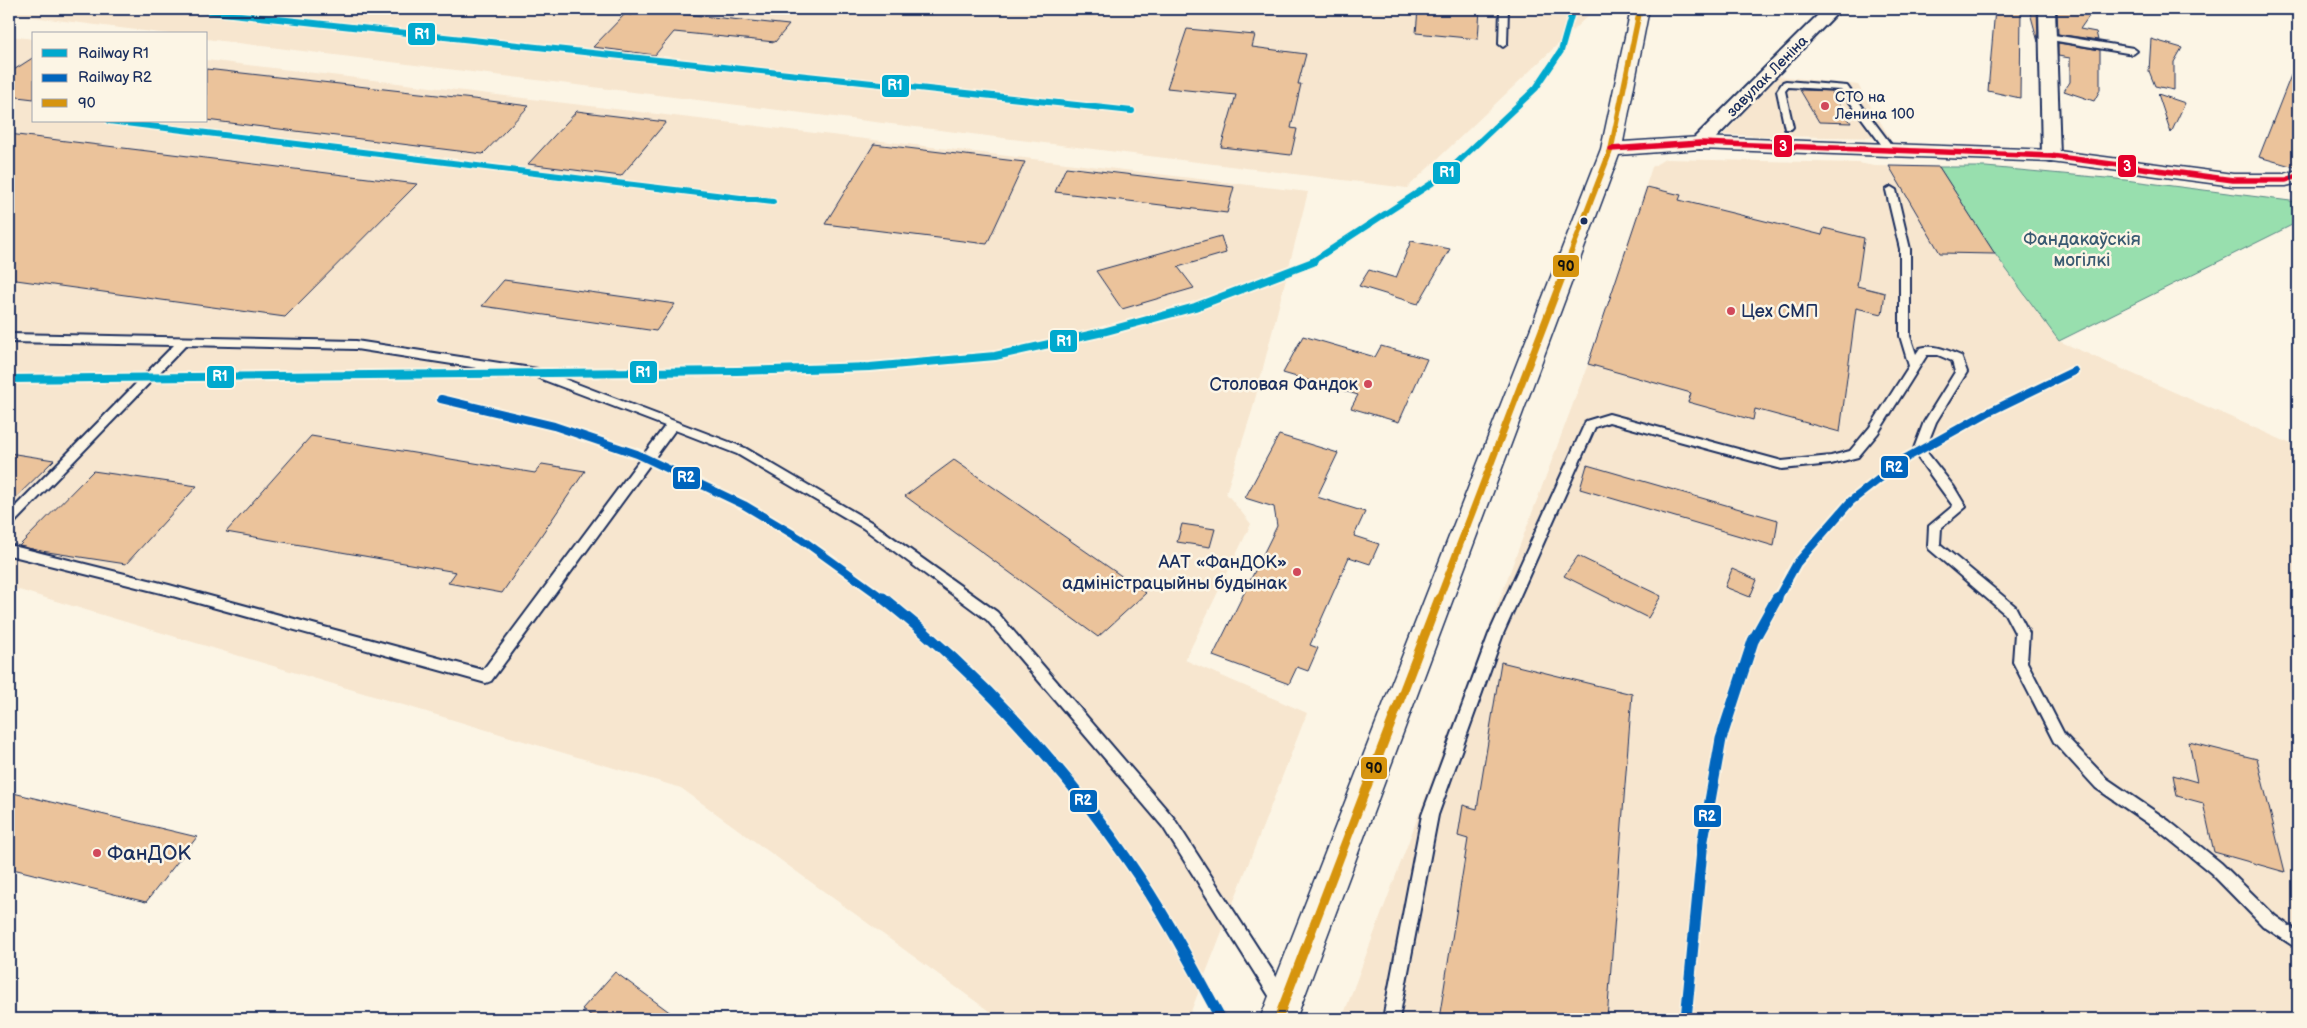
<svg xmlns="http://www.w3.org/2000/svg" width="2307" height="1028" viewBox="0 0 2307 1028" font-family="'Balsamiq Sans',sans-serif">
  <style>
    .built { fill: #f7e6cf }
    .green { fill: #98dfae; stroke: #5a8786 }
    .building { fill: #ebc39b; stroke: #1b2f5e }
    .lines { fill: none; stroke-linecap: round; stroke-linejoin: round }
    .lane-casing { stroke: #1b2f5e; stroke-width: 4 }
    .street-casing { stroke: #1b2f5e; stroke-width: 4 }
    .secondary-casing { stroke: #1b2f5e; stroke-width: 3 }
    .lane { fill: #fcf5e5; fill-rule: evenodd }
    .street { fill: #fcf5e5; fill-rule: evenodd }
    .secondary { fill: #fcf5e5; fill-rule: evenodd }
    .bus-1-far2-casing { stroke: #fcf5e5; stroke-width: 8 }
    .bus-1-far1-casing { stroke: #fcf5e5; stroke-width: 11 }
    .bus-1-casing { stroke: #fcf5e5; stroke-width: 12 }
    .bus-2-casing { stroke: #fcf5e5; stroke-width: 8 }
    .bus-1-far2 { stroke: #d6940e; stroke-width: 5.5 }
    .bus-1-far1 { stroke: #d6940e; stroke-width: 7 }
    .bus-1 { stroke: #d6940e; stroke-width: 9 }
    .bus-2 { stroke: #e4002b; stroke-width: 5.5 }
    .rail-1-far1-casing { stroke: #fcf5e5; stroke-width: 9 }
    .rail-1-casing { stroke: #fcf5e5; stroke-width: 12 }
    .rail-2-far1-casing { stroke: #fcf5e5; stroke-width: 12 }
    .rail-2-casing { stroke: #fcf5e5; stroke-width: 14 }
    .rail-1-far1 { stroke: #00a9ce; stroke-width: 6 }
    .rail-1 { stroke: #00a9ce; stroke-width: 8 }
    .rail-2-far1 { stroke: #0065bd; stroke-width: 8 }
    .rail-2 { stroke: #0065bd; stroke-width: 11 }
    .poi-dot { fill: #d1495b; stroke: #fcf5e5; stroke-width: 2 }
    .bus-dot { fill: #1b2f5e; stroke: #fcf5e5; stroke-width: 2 }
    .labels { text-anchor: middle; stroke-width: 5; stroke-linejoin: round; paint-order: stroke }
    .far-street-label { font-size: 15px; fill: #1b2f5e; stroke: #fcf5e5 }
    .far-poi-label { font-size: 15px; fill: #1b2f5e; stroke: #fcf5e5; text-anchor: start }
    .park-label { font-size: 18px; fill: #3a5b72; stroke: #fcf5e5 }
    .poi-label { font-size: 18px; fill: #1b2f5e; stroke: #fcf5e5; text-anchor: end }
    .near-poi-label { font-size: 21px; fill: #1b2f5e; stroke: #fcf5e5; text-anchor: start }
    .line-badge { stroke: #fcf5e5; stroke-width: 2 }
    .badge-label { font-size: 14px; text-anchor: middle; font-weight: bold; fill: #fff }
    .pale-badge-label { font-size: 14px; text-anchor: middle; font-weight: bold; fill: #111 }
  </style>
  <rect width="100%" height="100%" fill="#fcf5e5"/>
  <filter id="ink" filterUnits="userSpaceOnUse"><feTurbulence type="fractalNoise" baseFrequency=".02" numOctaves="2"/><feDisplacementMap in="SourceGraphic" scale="10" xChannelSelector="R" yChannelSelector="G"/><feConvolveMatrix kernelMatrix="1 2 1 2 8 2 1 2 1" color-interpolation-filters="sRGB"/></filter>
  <g filter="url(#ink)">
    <g class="built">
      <path d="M9,9H1593V11L1407,188L206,39V34H168L9,14Z"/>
      <path d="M9,36L34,39V121H206V60L1308,192L1252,411L1226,493L1251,524L1185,660L1307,713L1188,1019H1000L681,788L9,587Z"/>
      <path d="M1777,76L1858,85L1890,138L1723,135Z"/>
      <path d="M1665,159L1859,163L1874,166L1939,167L1995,254L2059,341L2298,447V1019H1342L1588,364L1652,167Z"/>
    </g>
    <path class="green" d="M1939,167H1986L2117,179L2298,202V222L2059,341L1995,254Z"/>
    <g class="building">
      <path d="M1418,9H1480L1478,39L1416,33Z"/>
      <path d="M1995,9H2021L2020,98L1988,91Z"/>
      <path d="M2029,9H2037L2038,42Z"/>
      <path d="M2057,9H2094L2080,29L2096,32L2098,40L2058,34Z"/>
      <path d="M644,10L789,25L775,42L674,32L655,55L593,47L625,14L631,15Z"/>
      <path d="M1187,29L1255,35L1252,47L1306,54L1298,84H1301L1291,128L1297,129L1291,155L1221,147L1236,95L1167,88Z"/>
      <path d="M2151,39L2182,48L2174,62V90L2155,86L2149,71Z"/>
      <path d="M2058,43L2100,50V90L2094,101L2064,91L2070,82V58L2058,56Z"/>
      <path d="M34,57V99L9,96V73Z"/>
      <path d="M2297,60L2298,61V168L2259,157Z"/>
      <path d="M206,69L482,100L529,106L483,154L206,120Z"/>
      <path d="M1800,90L1831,91L1851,123L1819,122Z"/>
      <path d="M2158,94L2185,103L2171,133Z"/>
      <path d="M577,111L600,114L666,122L621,176L528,164Z"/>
      <path d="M9,134L417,184L285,317L9,279Z"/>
      <path d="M874,144L1007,160L1025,162L987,244L825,224Z"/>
      <path d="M1889,166L1939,167L1995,254L1940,253Z"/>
      <path d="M1066,167L1234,187L1227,213L1055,192Z"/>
      <path d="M1647,187L1681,195L1679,200L1822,235L1824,228L1864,238L1857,286L1885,293L1882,314L1856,308L1840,432L1755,409L1753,420L1688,402L1691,393L1588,364Z"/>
      <path d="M1221,236L1226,253L1178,267L1194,288L1122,309L1096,271Z"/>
      <path d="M1411,241L1450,249L1418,304L1359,286L1369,270L1396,278Z"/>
      <path d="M504,280L654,301L675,304L656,331L482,306Z"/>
      <path d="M1303,336L1375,357L1381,346L1427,359L1399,422L1351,408L1358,395L1283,373Z"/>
      <path d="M1279,435L1338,453L1317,497L1365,512L1354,536L1379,544L1370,564L1349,557L1310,645L1318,648L1308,671L1297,667L1289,684L1213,656L1277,526L1274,507L1245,498Z"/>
      <path d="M311,436L535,473L542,464L585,471L502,593L448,583L456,572L226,532Z"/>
      <path d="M9,453L54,460L9,504Z"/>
      <path d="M954,460L1146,593L1098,637L905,496Z"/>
      <path d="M1587,465L1778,520L1774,546L1580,489Z"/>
      <path d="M93,471L197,486L126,564L41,551L19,546Z"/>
      <path d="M1182,524L1215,529L1210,547L1177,542Z"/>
      <path d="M1578,556L1661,596L1648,618L1564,576Z"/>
      <path d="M1732,569L1757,580L1750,597L1725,587Z"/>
      <path d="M1501,662L1632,694L1607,1019H1439L1468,839L1458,836L1463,805L1477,809Z"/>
      <path d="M2189,742L2257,759L2285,872L2214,852L2203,803L2177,796L2173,775L2197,782Z"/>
      <path d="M9,792L197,837L146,902L9,868Z"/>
      <path d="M615,972L679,1019H596L582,1009Z"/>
    </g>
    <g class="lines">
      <defs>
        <g id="lane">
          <path d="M1500,9H1508L1507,44L1503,47L1499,44Z"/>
          <path d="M2048,34L2133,48L2137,51L2133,54L2045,39L2044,37Z"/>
          <path d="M1786,81L1847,86L1895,150L1890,153L1887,152L1841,90L1788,87L1785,91L1793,127L1791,129H1785L1777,91L1783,82Z"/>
          <path d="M1891,187L1896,190L1910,249V336L1916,354L1920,348C1935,344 1947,350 1961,356L1967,372L1936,422L1925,450L1954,487L1966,507L1941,528L1940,544L2015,606L2029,633L2027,662L2064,734L2106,778L2169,821L2221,863L2275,916L2298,932V949L2263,926L2211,873L2159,831L2096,788L2054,742L2013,662L2015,633L2005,614L1929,549L1928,546L1929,526L1953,506L1913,451L1924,422L1955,372L1952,361L1938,355H1927L1878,433L1858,457L1831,464L1782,469L1609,422L1595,427L1503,634L1438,815L1399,1019H1383L1422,815L1489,634L1586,421L1609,414L1782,461L1831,456L1850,451L1870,427L1909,366L1900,336V249L1886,190Z"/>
          <path d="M9,334L356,341L538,369L745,448L871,522L997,612L1173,817L1290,998L1294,1019H1278L1276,1007L1163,827L987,620L863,528L737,454L675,430L491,681L486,683L169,595L9,555V545L169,585L483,670L665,426L536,377L356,349L186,345L13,524L9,526V513L174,345L9,342Z"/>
        </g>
        <g id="street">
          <path d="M1824,9H1841L1707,147L1700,149L1693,147L1691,143L1693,139Z"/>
          <path d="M2039,9H2055L2060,156L2058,160L2051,162L2044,160L2042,156Z"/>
        </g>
        <path id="secondary" d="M1631,9H1649L1623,142L1700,137L2051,150L2233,174H2284L2298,170V183L2286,186H2233L2051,162L1700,149L1619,155L1296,1019H1260L1601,149Z"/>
      </defs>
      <use href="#lane" class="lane-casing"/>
      <use href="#street" class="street-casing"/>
      <use href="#secondary" class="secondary-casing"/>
      <use href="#lane" class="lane"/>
      <use href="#street" class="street"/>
      <use href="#secondary" class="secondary"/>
      <defs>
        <path id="bus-1-far2" d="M1567,263L1611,149L1640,9"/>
        <path id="bus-1-far1" d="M1439,599L1568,262"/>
        <path id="bus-1" d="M1278,1019L1439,598"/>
        <path id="bus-2" d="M1611,149L1700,143L2051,156L2233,180H2286L2298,176"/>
      </defs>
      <use href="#bus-1-far2" class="bus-1-far2-casing"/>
      <use href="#bus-1-far1" class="bus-1-far1-casing"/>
      <use href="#bus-1" class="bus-1-casing"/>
      <use href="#bus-2" class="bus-2-casing"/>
      <use href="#bus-1-far2" class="bus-1-far2"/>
      <use href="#bus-1-far1" class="bus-1-far1"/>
      <use href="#bus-1" class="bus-1"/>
      <use href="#bus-2" class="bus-2"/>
      <defs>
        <g id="rail-1-far1">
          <path d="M185,9L1132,111"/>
          <path d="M109,121L773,202"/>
          <path d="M1310,263L1443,176L1536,88L1561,51L1573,9"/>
        </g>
        <path id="rail-1" d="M9,379L737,371L870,367L995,356L1103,332L1195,307L1313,262"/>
        <g id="rail-2-far1">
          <path d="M441,399L554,426L637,454L744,505L801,539L884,599"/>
          <path d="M1777,599L1797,563L1851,501L1906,458L1987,413L2074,371"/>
        </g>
        <g id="rail-2">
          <path d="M883,598C977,673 1061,763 1129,862C1164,912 1192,966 1221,1019"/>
          <path d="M1686,1019L1703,840L1721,739L1753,641L1777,598"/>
        </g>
      </defs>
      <use href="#rail-1-far1" class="rail-1-far1-casing"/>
      <use href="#rail-1" class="rail-1-casing"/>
      <use href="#rail-2-far1" class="rail-2-far1-casing"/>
      <use href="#rail-2" class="rail-2-casing"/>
      <use href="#rail-1-far1" class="rail-1-far1"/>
      <use href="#rail-1" class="rail-1"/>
      <use href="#rail-2-far1" class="rail-2-far1"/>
      <use href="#rail-2" class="rail-2"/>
    </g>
  </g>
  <g class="poi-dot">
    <circle cx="1825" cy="106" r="5"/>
    <circle cx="1731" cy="311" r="5"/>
    <circle cx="1368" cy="384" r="5"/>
    <circle cx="1297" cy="572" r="5"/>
    <circle cx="97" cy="853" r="5"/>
  </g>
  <circle class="bus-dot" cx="1584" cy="221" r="4.5"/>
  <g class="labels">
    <g class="far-street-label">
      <text transform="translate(1767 76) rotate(-45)" y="5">завулак Леніна</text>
    </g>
    <g class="far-poi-label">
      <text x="1835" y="102">СТО на<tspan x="1835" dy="17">Ленина 100</tspan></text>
    </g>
    <g class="park-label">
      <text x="2082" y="245">Фандакаўскія<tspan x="2082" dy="21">могілкі</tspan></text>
    </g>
    <g class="poi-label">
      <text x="1741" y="317" text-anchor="start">Цех СМП</text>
      <text x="1358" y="390">Столовая Фандок</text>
      <text x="1287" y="568">ААТ «ФанДОК»<tspan x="1287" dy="21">адміністрацыйны будынак</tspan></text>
    </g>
    <g class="near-poi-label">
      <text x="107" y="860">ФанДОК</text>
    </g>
  </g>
  <g class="line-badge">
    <rect x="407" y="22" width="29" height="24" rx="5" fill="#00a9ce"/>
    <rect x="881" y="74" width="29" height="24" rx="5" fill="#00a9ce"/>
    <rect x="1773" y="134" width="20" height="24" rx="5" fill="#e4002b"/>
    <rect x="2117" y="154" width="20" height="24" rx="5" fill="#e4002b"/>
    <rect x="1432" y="161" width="29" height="24" rx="5" fill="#00a9ce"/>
    <rect x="1552" y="254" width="28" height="24" rx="5" fill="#d6940e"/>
    <rect x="1049" y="329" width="29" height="24" rx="5" fill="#00a9ce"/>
    <rect x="629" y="360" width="29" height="24" rx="5" fill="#00a9ce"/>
    <rect x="206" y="365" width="29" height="24" rx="5" fill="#00a9ce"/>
    <rect x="1880" y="455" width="29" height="24" rx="5" fill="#0065bd"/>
    <rect x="672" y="466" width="29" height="24" rx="5" fill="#0065bd"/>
    <rect x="1360" y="756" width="28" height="24" rx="5" fill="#d6940e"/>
    <rect x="1069" y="789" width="29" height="24" rx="5" fill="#0065bd"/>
    <rect x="1693" y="804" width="29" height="24" rx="5" fill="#0065bd"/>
  </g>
  <g class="badge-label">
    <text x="422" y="39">R1</text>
    <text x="895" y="90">R1</text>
    <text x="1783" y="151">3</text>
    <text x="2127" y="171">3</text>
    <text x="1447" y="177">R1</text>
    <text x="1064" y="346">R1</text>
    <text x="643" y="377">R1</text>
    <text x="220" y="381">R1</text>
    <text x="1894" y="472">R2</text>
    <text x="686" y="482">R2</text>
    <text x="1083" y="805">R2</text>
    <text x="1707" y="821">R2</text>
  </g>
  <g class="pale-badge-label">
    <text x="1566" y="271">90</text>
    <text x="1374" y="773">90</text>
  </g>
  <rect width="2307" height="1028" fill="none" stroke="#fcf5e5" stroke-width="30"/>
  <rect x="15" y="15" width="2277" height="998" fill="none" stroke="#1b2f5e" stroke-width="2" filter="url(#ink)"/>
  <rect x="32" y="32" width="175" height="90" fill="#fcf5e5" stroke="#a2a6af"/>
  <rect x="42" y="49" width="25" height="8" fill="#00a9ce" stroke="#a2a6af"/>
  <text x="78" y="58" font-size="15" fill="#1b2f5e">Railway R1</text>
  <rect x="42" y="74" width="25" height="8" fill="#0065bd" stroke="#a2a6af"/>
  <text x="78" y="82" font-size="15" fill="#1b2f5e">Railway R2</text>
  <rect x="42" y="99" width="25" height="8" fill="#d6940e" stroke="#a2a6af"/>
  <text x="78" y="108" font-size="15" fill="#1b2f5e">90</text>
</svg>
